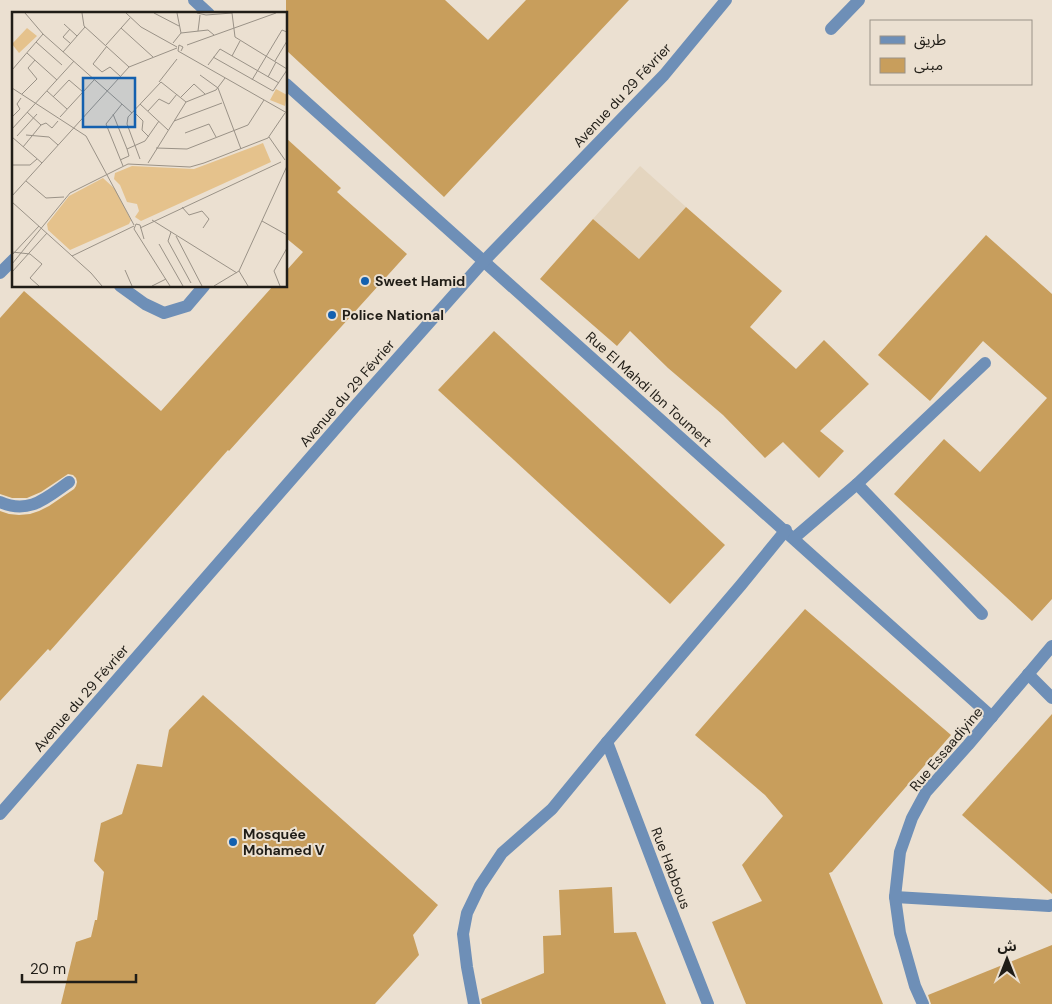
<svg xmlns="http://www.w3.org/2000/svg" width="1052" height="1004" viewBox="0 0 1052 1004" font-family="'DM Sans','Noto Sans Arabic',sans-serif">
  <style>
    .built { fill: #e4d5bf }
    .building { fill: #c89e5c }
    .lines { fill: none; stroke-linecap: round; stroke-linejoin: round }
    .service { stroke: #6e8fb7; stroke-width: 12 }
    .minor { stroke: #6e8fb7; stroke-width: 12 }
    .tertiary { stroke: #6e8fb7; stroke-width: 12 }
    .poi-dot { fill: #1360af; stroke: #ebe0d1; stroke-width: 2 }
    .labels { text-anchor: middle; stroke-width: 4; stroke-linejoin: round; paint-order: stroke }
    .street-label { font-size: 14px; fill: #201d17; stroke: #ebe0d1 }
    .poi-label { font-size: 14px; font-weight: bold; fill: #201d17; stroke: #ebe0d1; text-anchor: start }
    .inset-road { fill: none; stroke: #9a9287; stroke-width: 1 }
    .view { fill: #1360af; fill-opacity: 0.15; stroke: #1360af; stroke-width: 2.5 }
    .inset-edge { fill: none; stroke: #201d17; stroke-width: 2.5 }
  </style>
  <rect width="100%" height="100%" fill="#ebe0d1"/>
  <path class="built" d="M640,166L686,207L639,259L593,219Z"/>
  <g class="building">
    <path d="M286,0H445L488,40L526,0H629L444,197L286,50Z"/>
    <path d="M286,138L341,188L337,192L407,254L229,451L228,450L50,651L48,649L0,701V511L9,514L19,515L30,514L39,511L49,506L74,489L76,486L77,482L76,478L73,475L68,474L41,492L27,498H12L0,494V318L24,291L161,411L273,286H286V271L303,252L286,238Z"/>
    <path d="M686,207L782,291L750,327L796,369L824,340L869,384L820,431L844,451L819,478L783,442L765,458L723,415L668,368L630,331L617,346L540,279L593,219L639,259Z"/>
    <path d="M986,235L1052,294V599L1032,621L894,494L944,439L980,472L1047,398L983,341L930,401L878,355Z"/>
    <path d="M494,331L725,545L670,604L438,390Z"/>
    <path d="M805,609L951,735L832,872L829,873L883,1004H746L712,922L762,901L742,865L783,816L765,795L695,735Z"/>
    <path d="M203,695L438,905L413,935L419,955L375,1004H61L76,942L91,937L95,920H97L104,872L94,861L101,823L122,814L137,764L162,767L169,730Z"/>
    <path d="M1052,714V894L962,815Z"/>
    <path d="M612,887L614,933L636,932L666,1004H482L481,999L544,973L543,936L561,935L559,890Z"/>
    <path d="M1052,945V1004H931L928,995Z"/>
  </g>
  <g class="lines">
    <g class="service">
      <path d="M831,29L859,0"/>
      <path d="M120,286L145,304L164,313L187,306L204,286"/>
      <path d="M857,484L982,614"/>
      <path d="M0,502C29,515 46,498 69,482"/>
      <path d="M895,897L1049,906L1052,905"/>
    </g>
    <g class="minor">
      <path d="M194,0L209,14"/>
      <path d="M286,84C520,296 758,505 992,717"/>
      <path d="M0,273L14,259"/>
      <path d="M794,538L857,484L985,363"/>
      <path d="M1028,674L1052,698"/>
      <path d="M607,742L666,897L708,1004"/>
      <path d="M474,1004L467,967L463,934L467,913L480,886L502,853L552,809L607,742L741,585L786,530"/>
      <path d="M923,1004L915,986L900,933L895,897L900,852L912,818L926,792L968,745L1052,646"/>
    </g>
    <path class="tertiary" d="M0,814L357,404L483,262L664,75L726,0"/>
  </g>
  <g class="poi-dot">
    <circle cx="365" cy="281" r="5"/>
    <circle cx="332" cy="315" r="5"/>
    <circle cx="233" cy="842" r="5"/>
  </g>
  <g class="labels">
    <g class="street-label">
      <text transform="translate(622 95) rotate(-47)" y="5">Avenue du 29 Février</text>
      <text transform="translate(649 389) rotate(42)" y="5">Rue El Mahdi Ibn Toumert</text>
      <text transform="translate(347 393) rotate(-49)" y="5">Avenue du 29 Février</text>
      <text transform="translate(81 698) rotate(-49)" y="5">Avenue du 29 Février</text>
      <text transform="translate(946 749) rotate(-50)" y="5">Rue Essaadiyine</text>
      <text transform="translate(671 868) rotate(69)" y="5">Rue Habbous</text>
    </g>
    <g class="poi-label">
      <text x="375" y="286">Sweet Hamid</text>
      <text x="342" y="320">Police National</text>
      <text x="243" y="839">Mosquée<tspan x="243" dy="16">Mohamed V</tspan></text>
    </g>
  </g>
  <g transform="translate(12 12)">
    <rect width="275" height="275" fill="#ebe0d1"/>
    <path d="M15,16L25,24L7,41L0,32ZM264,77L275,83L273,94L258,88ZM251,131L259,150L129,209L123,205L127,199L125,192L115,190L108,173L102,167L103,161L120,154L182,157ZM91,166L103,177L119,208L117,212L58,238L36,218L35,212L57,184Z" fill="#e5c28c"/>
    <path class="inset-road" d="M13,1L31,22L120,101M70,1L72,14L117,55M114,1L129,15L165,35M142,1L167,14M165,1L169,21M185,1L194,3L220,1M220,1L223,25L275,57M52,12L65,24M109,16L141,45M58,17L51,25L58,31M186,19L188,3M24,30L50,53M161,31L169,21L196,18L202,23M94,33L118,6M175,33L264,1M95,34L81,52L90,60L98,55L108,64M169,39L171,35L167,33L166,39L275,101M51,40L73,15M15,41L45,68M220,44L228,29M201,45L261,79L275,58M263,49L275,29M196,53L208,37L267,71M0,58L31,22M188,63L206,76L229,137M256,65L264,50M240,68L270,18L275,20M147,70L165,47M0,76L74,124L122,213M35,79L55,97M10,82L25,67L16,56L23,48M41,85L57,68L71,80M169,85L182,72L193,82M110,92L94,112L111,154M128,92L156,118M121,99L131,109L130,118L137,125M136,99L147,87L157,92L165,82M101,102L115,137L133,129L147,109M0,105L8,97L5,92L9,86M48,105L82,68M162,109L210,91M29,113L34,111L40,116L46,109M0,117L62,49M173,121L197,112L204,125M14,123L37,125L46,133M5,124L25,102M0,125L30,151M257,125L273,148M11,135L29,113L15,100M144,136L175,137L236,113L252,88M128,147L115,112L116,105L149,70L174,90M108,148L117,144L115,137M136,151L174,90L204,78L213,66M0,153H18L25,147M14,169L34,186L52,185M0,184L117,55L165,36M0,190L79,261L90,274M170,195L177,203L190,199L197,207L191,216M140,208L225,261M250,209L275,223M128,216L269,150M159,220L156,229L179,271M164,224L190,274M132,227L128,213L124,212L122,217L158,274M147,232L171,274M0,240L18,242L30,252L18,266L27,274M0,243L27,214M60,244L122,214M0,252L58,181L116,152L178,155L192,151L256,126L273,101M113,258L120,274M227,259L236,274M0,260L35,221M140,274L154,267M202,274L227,259L275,154M268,274L262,259L275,236"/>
    <path class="view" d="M71,66H123V115H71Z"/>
    <rect width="275" height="275" class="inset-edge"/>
  </g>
  <rect x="870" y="20" width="162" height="65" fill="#ebe0d1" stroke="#9a9287"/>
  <rect x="880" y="36" width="25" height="8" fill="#6e8fb7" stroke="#9a9287"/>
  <text x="914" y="45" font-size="15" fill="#201d17">طريق</text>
  <rect x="880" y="58" width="25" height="15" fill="#c89e5c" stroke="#9a9287"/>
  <text x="914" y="70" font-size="15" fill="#201d17">مبنى</text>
  <g transform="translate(1007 959)" stroke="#ebe0d1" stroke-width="4" paint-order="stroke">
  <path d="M0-4L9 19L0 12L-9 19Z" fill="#201d17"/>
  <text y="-8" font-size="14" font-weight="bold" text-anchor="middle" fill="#201d17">ش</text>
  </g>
  <path d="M22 974v8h114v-8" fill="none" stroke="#201d17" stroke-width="2.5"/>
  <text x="30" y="974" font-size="15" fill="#201d17" stroke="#ebe0d1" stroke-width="4" paint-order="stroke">20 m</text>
</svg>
